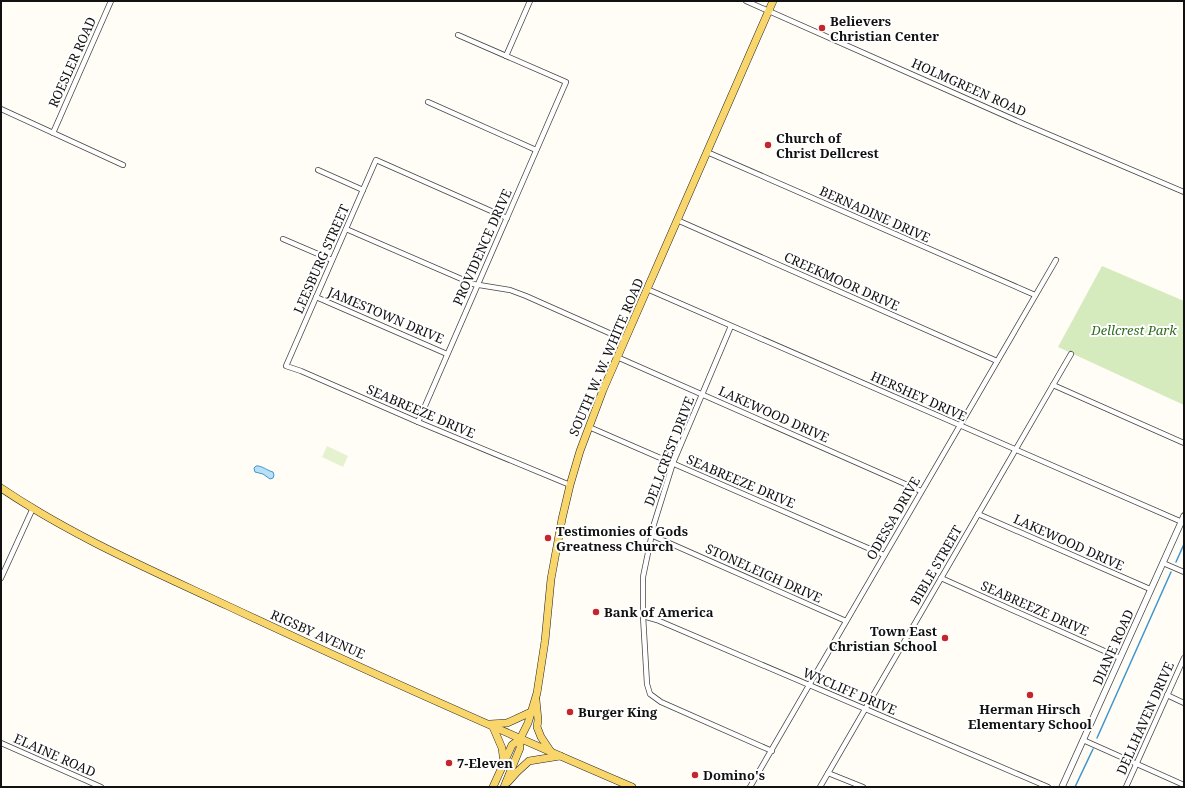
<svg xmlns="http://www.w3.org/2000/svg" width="1185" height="788" viewBox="0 0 1185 788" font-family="'Noto Serif',serif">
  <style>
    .green { fill: #d5ebbd }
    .pitch { fill: #e6f2cf }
    .water { fill: #b9e0f7; stroke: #3f96cf }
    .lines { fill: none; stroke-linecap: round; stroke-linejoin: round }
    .stream { stroke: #3f96cf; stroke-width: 1.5 }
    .minor-casing { stroke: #444; stroke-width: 6 }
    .tertiary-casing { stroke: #444; stroke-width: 7 }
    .primary-casing { stroke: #222; stroke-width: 8 }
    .minor { stroke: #fff; stroke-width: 4.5 }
    .tertiary { stroke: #fff; stroke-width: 5.5 }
    .primary { stroke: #f9d66b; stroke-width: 7 }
    .poi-dot { fill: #c4262e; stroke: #fff; stroke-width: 1.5 }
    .labels { text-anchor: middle; stroke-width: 4; stroke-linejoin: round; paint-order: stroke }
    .poi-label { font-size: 13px; font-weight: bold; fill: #111; stroke: #fff; text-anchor: start }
    .street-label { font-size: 13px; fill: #111; stroke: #fff }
    .park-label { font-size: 13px; font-style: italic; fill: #2f6b1f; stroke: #fff }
  </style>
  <rect width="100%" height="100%" fill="#fffdf5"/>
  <path class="green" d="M1102,266L1184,301V405L1058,347Z"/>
  <path class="pitch" d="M327,446L348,456L343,467L322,457Z"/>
  <path class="water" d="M256,466C261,465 268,471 273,472L274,475L273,478L270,479L263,474L255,472L254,468Z"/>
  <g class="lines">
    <g class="stream">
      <path d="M1176,562L1184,544"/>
      <path d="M1097,738L1171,572"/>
      <path d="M1075,787L1093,749"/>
    </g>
    <defs>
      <g id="minor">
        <path d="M746,1L1024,124L1184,192"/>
        <path d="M506,56L530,1"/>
        <path d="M428,102L536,150"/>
        <path d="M1,109L123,165"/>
        <path d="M53,133L111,1"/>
        <path d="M707,152L1035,295"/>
        <path d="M318,170L363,190"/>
        <path d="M507,218L376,160L286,366L301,371L418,422L570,485"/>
        <path d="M677,220L997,361"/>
        <path d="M346,229L473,284L510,290L526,296L625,340"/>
        <path d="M283,239L332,260"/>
        <path d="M647,289L1182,522"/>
        <path d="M316,297L447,354"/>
        <path d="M731,326L673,463L654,524L643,577V616L647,684L650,694L661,702L772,751"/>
        <path d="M617,357L921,491"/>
        <path d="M1053,385L1184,443"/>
        <path d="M418,422L566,82L458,35"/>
        <path d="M589,427L884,555"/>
        <path d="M978,514L1150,589"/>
        <path d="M651,535L846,621"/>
        <path d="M1163,563L1184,572"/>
        <path d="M1,578L33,508"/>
        <path d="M941,578L1120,658"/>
        <path d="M643,616L657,620L1048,787"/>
        <path d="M1167,695L1184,703"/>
        <path d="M1083,740L1184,785"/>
        <path d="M1,743L101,787"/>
        <path d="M828,773L863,787"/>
        <path d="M750,787L1056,260"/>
        <path d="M820,787L1071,354"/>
        <path d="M1126,787L1184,658"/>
      </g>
      <path id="tertiary" d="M1062,787L1184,516"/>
      <g id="primary">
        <path d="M1,488C72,536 151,570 228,606C362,669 497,729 632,787"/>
        <path d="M536,700L538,720L537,727L541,737L551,752"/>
        <path d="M490,724L507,723L531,712"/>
        <path d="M493,727L502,748L504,763"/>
        <path d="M508,782L517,772L529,761L560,756"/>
        <path d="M493,787L512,745L520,739"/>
        <path d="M504,787L520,748V739L528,723L537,693L545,641L551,579L562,519L570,485L580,451L603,390L773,1"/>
      </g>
    </defs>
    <use href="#minor" class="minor-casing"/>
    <use href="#tertiary" class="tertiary-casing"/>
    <use href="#primary" class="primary-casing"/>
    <use href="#minor" class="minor"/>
    <use href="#tertiary" class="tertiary"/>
    <use href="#primary" class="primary"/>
  </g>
  <g class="poi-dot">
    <circle cx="822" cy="28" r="4"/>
    <circle cx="768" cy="145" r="4"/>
    <circle cx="548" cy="538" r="4"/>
    <circle cx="596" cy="612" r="4"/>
    <circle cx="945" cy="638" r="4"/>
    <circle cx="1030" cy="695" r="4"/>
    <circle cx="570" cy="712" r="4"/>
    <circle cx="449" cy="763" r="4"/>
    <circle cx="695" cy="775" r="4"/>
  </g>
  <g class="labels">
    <g class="poi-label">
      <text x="830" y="26">Believers<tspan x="830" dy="15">Christian Center</tspan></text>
      <text x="776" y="143">Church of<tspan x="776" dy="15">Christ Dellcrest</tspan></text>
      <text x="556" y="536">Testimonies of Gods<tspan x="556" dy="15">Greatness Church</tspan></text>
      <text x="604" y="617">Bank of America</text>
      <text x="937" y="636" text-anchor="end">Town East<tspan x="937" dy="15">Christian School</tspan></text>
      <text x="1030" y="714" text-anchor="middle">Herman Hirsch<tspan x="1030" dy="15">Elementary School</tspan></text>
      <text x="578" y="717">Burger King</text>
      <text x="457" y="768">7-Eleven</text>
      <text x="703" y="780">Domino's</text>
    </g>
    <g class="street-label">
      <text transform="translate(72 62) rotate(-66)" y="5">ROESLER ROAD</text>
      <text transform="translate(969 87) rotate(24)" y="5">HOLMGREEN ROAD</text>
      <text transform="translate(875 214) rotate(24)" y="5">BERNADINE DRIVE</text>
      <text transform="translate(482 247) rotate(-66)" y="5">PROVIDENCE DRIVE</text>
      <text transform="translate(321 259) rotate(-66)" y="5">LEESBURG STREET</text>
      <text transform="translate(842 281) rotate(24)" y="5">CREEKMOOR DRIVE</text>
      <text transform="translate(386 315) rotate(23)" y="5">JAMESTOWN DRIVE</text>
      <text transform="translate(606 357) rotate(-67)" y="5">SOUTH W. W. WHITE ROAD</text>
      <text transform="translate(919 396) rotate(24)" y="5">HERSHEY DRIVE</text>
      <text transform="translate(421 411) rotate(23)" y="5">SEABREEZE DRIVE</text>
      <text transform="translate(774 414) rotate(24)" y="5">LAKEWOOD DRIVE</text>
      <text transform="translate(669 451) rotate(-69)" y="5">DELLCREST DRIVE</text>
      <text transform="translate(741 481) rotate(23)" y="5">SEABREEZE DRIVE</text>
      <text transform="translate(893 518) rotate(-60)" y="5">ODESSA DRIVE</text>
      <text transform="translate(1069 542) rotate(24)" y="5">LAKEWOOD DRIVE</text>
      <text transform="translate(936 565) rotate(-60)" y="5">BIBLE STREET</text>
      <text transform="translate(764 573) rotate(24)" y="5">STONELEIGH DRIVE</text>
      <text transform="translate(1035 608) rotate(24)" y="5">SEABREEZE DRIVE</text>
      <text transform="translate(318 634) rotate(24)" y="5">RIGSBY AVENUE</text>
      <text transform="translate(1113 647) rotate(-66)" y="5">DIANE ROAD</text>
      <text transform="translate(850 691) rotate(23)" y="5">WYCLIFF DRIVE</text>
      <text transform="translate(1145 718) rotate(-66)" y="5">DELLHAVEN DRIVE</text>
      <text transform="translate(55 755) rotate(24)" y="5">ELAINE ROAD</text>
    </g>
    <g class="park-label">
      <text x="1134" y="335">Dellcrest Park</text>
    </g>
  </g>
  <rect width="1185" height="788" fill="none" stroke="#111111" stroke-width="4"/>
</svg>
